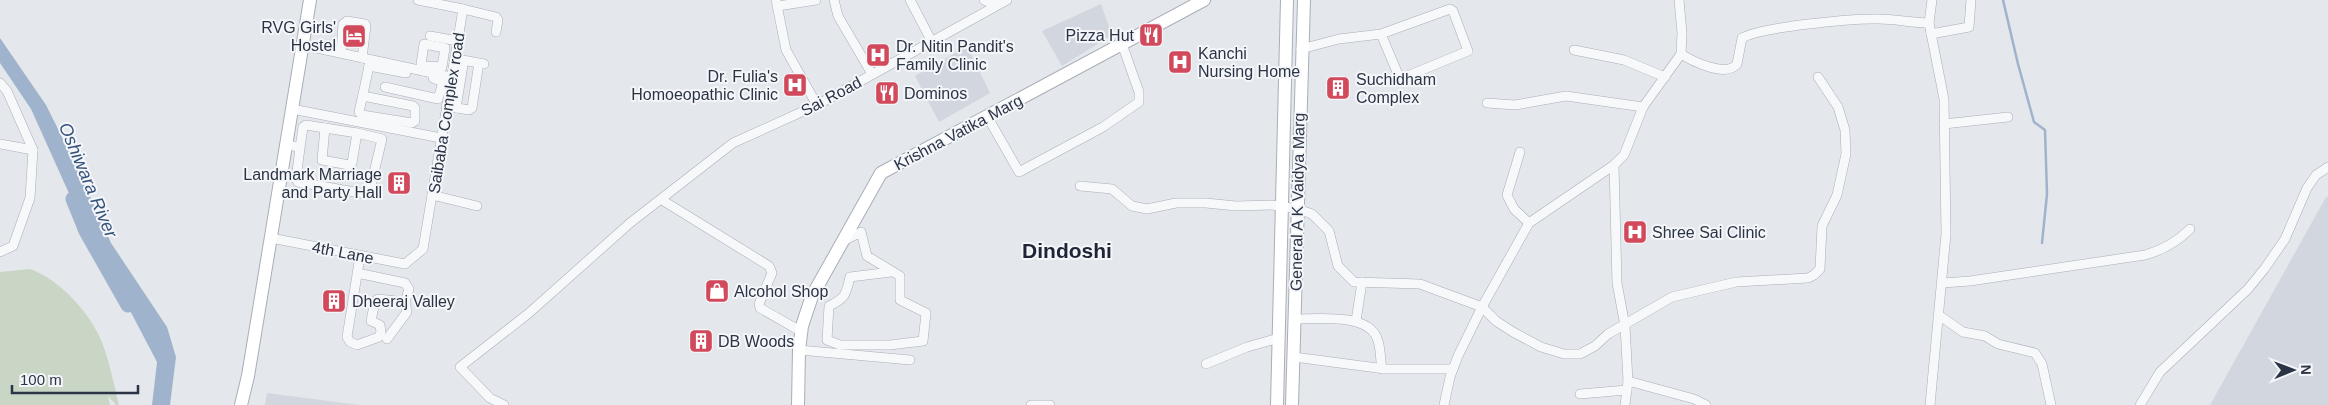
<svg xmlns="http://www.w3.org/2000/svg" width="2328" height="405" viewBox="0 0 2328 405" font-family="Helvetica,sans-serif">
  <style>
    .built { fill: #d2d6de }
    .green { fill: #c9d6c5 }
    .water { fill: #9fb4cc }
    .lines { fill: none; stroke-linecap: round; stroke-linejoin: round }
    .stream { stroke: #9fb4cc; stroke-width: 2.5 }
    .river { stroke: #9fb4cc; stroke-width: 15 }
    .street-casing { stroke: #a9aeb7; stroke-width: 10 }
    .secondary-casing { stroke: #a9aeb7; stroke-width: 14 }
    .street { stroke: #f7f8fa; stroke-width: 9 }
    .secondary { stroke: #fff; stroke-width: 12 }
    .labels { text-anchor: middle; stroke-width: 4; stroke-linejoin: round; paint-order: stroke }
    .poi-label { font-size: 16px; fill: #2b3445; stroke: #f4f6f9; text-anchor: start }
    .street-label { font-size: 16px; fill: #2b3445; stroke: #f4f6f9 }
    .water-label { font-size: 18px; font-style: italic; fill: #34527a; stroke: #f4f6f9 }
    .district-label { font-size: 21px; font-weight: bold; fill: #1d2536; stroke: #f4f6f9 }
  </style>
  <rect width="100%" height="100%" fill="#e4e7ec"/>
  <g class="built">
    <path d="M1101,4L1112,35L1062,66L1042,31Z"/>
    <path d="M967,46L990,93L939,122L915,76Z"/>
    <path d="M2326,197H2328V405H2210Z"/>
    <path d="M267,393L359,405H265Z"/>
  </g>
  <path class="green" d="M30,269C61,280 92,315 103,345C110,364 114,385 119,405H116L108,396L110,405H0V272Z"/>
  <path class="water" d="M0,38L46,105L73,159L111,243L167,327L176,357L170,405H152L157,362L72,200L31,109L0,63Z"/>
  <g class="lines">
    <path class="stream" d="M2003,0L2018,64L2034,122L2045,130L2047,194L2042,243"/>
    <path class="river" d="M73,199L86,231L128,305"/>
    <defs>
      <g id="street">
        <path d="M776,0L786,50L817,105"/>
        <path d="M834,0L838,16L872,74"/>
        <path d="M910,0L932,42"/>
        <path d="M984,0L988,2L993,0"/>
        <path d="M778,6L816,0"/>
        <path d="M463,9L496,17L498,20L496,32"/>
        <path d="M1931,34L1969,27L1971,0"/>
        <path d="M430,36L458,41"/>
        <path d="M303,45L451,77"/>
        <path d="M1301,49L1339,39L1381,34L1450,9L1453,11L1468,51L1400,79L1381,34"/>
        <path d="M1574,50L1624,60L1665,77"/>
        <path d="M341,53L343,24L347,21L365,24L366,26L362,58"/>
        <path d="M1681,54C1692,61 1726,78 1737,64L1742,38C1761,27 1854,18 1879,19C1896,19 1912,23 1929,23"/>
        <path d="M457,59L484,64"/>
        <path d="M369,66L406,73"/>
        <path d="M423,71L424,66L421,64L424,44L445,48L442,67L424,66"/>
        <path d="M0,83L7,91L33,150L30,198L13,246L0,252"/>
        <path d="M385,87L438,99L443,82L433,78"/>
        <path d="M363,96L413,106L415,108V121L412,123L362,115L359,112C363,94 367,77 370,60"/>
        <path d="M1487,103L1515,105L1566,96L1643,107"/>
        <path d="M446,106L469,110L472,108L478,69"/>
        <path d="M456,108L463,65"/>
        <path d="M292,109L441,138"/>
        <path d="M987,116L1019,172L1103,127L1139,102V92L1122,44"/>
        <path d="M1944,124L2008,117"/>
        <path d="M325,128L357,133"/>
        <path d="M0,144L33,150"/>
        <path d="M286,144L300,148L303,127L306,125L325,128L322,160L349,165L352,163L357,133L382,139L370,189L366,194L298,182L296,179L300,148"/>
        <path d="M1520,152L1507,195L1514,209L1529,223"/>
        <path d="M1614,165L1617,283L1625,326L1628,381L1625,405"/>
        <path d="M1080,186L1112,189L1132,206L1147,209L1176,203H1206L1236,206L1272,205L1298,209L1312,214L1329,231L1338,266L1354,282L1420,284L1482,307L1496,321L1513,332L1541,347L1564,354H1580L1595,346L1608,334L1672,297L1736,282L1808,278L1814,275L1820,269L1822,226L1837,195L1846,154L1845,130L1838,107L1818,77"/>
        <path d="M432,195L477,206"/>
        <path d="M662,200L769,266L772,273L759,304L760,308L802,332"/>
        <path d="M271,238L405,264L423,249L463,9L418,0"/>
        <path d="M843,241L861,232L867,256L900,276V300L926,313L923,341L890,345H840L827,340L829,306C846,298 846,294 850,277L891,272"/>
        <path d="M357,273L405,283L409,289L405,302L378,299L375,301L371,321L380,325L381,332L379,337L357,345L350,342L347,337L360,256"/>
        <path d="M1943,283L1970,281L2145,255C2163,250 2177,242 2190,229"/>
        <path d="M1940,316L1963,332L1985,336L1998,344L2035,353L2042,364L2051,405"/>
        <path d="M1295,319C1317,319 1367,313 1377,338C1381,347 1380,359 1382,369"/>
        <path d="M1356,321L1362,282"/>
        <path d="M387,339L407,312L405,302"/>
        <path d="M799,350L910,360"/>
        <path d="M1294,357L1385,369H1453"/>
        <path d="M1206,364L1247,347L1279,338"/>
        <path d="M1628,381L1694,399L1706,405"/>
        <path d="M1580,394L1627,390"/>
        <path d="M504,405L490,398L460,367L529,313L630,223L733,143L817,105L1007,0"/>
        <path d="M1031,405H1050"/>
        <path d="M1444,405L1450,377L1458,356L1482,307L1529,223L1614,165L1624,155L1643,107L1681,54L1682,33L1679,0"/>
        <path d="M1930,405L1946,234L1944,99L1929,23L1932,0"/>
        <path d="M2140,405L2160,372L2248,289L2265,268L2285,239L2307,188L2316,175L2328,167"/>
      </g>
      <g id="secondary">
        <path d="M241,405L248,376L310,0"/>
        <path d="M798,405L799,350L802,326L812,296L881,173L1204,0"/>
        <path d="M1277,405L1287,0"/>
        <path d="M1292,405L1304,0"/>
      </g>
    </defs>
    <use href="#street" class="street-casing"/>
    <use href="#secondary" class="secondary-casing"/>
    <use href="#street" class="street"/>
    <use href="#secondary" class="secondary"/>
  </g>
  <defs>
    <symbol id="restaurant-square" viewBox="-11 -11 22 22"><rect x="-9" y="-9" width="18" height="18" rx="4" fill="#d1495b" stroke="#f4f6f9"/><path d="M-5-6h1v4h1v-4h1v4h1v-4h1v5L-1.5 .5V6h-2V.5L-5-1ZM5-6V6H3V1.5H1.5Q1.5-4 5-6Z" fill="#fff"/></symbol>
    <symbol id="hotel-square" viewBox="-11 -11 22 22"><rect x="-9" y="-9" width="18" height="18" rx="4" fill="#d1495b" stroke="#f4f6f9"/><path d="M-6-4.5h1.5V1H6V5H4.5V3h-9V5H-6ZM-4 0a1.8 1.8 0 1 1 3.6 0ZM.5 0V-2.5h3Q6-2.5 6 0Z" fill="#fff"/></symbol>
    <symbol id="hospital-square" viewBox="-11 -11 22 22"><rect x="-9" y="-9" width="18" height="18" rx="4" fill="#d1495b" stroke="#f4f6f9"/><path d="M-5-5h3v3.5h4V-5h3V5h-3V1.5h-4V5h-3Z" fill="#fff"/></symbol>
    <symbol id="building-square" viewBox="-11 -11 22 22"><rect x="-9" y="-9" width="18" height="18" rx="4" fill="#d1495b" stroke="#f4f6f9"/><path d="M-4-6H4V6H1V3H-1V6H-4ZM-2.5-4.3h1.7v1.8h-1.7ZM.8-4.3h1.7v1.8H.8ZM-2.5-1h1.7V.8h-1.7ZM.8-1h1.7V.8H.8Z" fill="#fff"/></symbol>
    <symbol id="shop-square" viewBox="-11 -11 22 22"><rect x="-9" y="-9" width="18" height="18" rx="4" fill="#d1495b" stroke="#f4f6f9"/><path d="M-5-2.5h2.3a2.7 3.5 0 0 1 5.4 0H5L5.5 6h-11ZM-1.5-2.5h3a1.5 2.3 0 0 0-3 0Z" fill="#fff"/></symbol>
  </defs>
  <g fill-rule="evenodd">
    <use href="#restaurant-square" x="1137" y="21" width="28" height="28"/>
    <use href="#hotel-square" x="340" y="22" width="28" height="28"/>
    <use href="#hospital-square" x="864" y="41" width="28" height="28"/>
    <use href="#hospital-square" x="1166" y="48" width="28" height="28"/>
    <use href="#hospital-square" x="781" y="71" width="28" height="28"/>
    <use href="#building-square" x="1324" y="74" width="28" height="28"/>
    <use href="#restaurant-square" x="873" y="79" width="28" height="28"/>
    <use href="#building-square" x="385" y="169" width="28" height="28"/>
    <use href="#hospital-square" x="1621" y="218" width="28" height="28"/>
    <use href="#shop-square" x="703" y="277" width="28" height="28"/>
    <use href="#building-square" x="320" y="287" width="28" height="28"/>
    <use href="#building-square" x="687" y="327" width="28" height="28"/>
  </g>
  <g class="labels">
    <g class="poi-label">
      <text x="336" y="33" text-anchor="end">RVG Girls'<tspan x="336" dy="18">Hostel</tspan></text>
      <text x="1134" y="41" text-anchor="end">Pizza Hut</text>
      <text x="896" y="52">Dr. Nitin Pandit's<tspan x="896" dy="18">Family Clinic</tspan></text>
      <text x="1198" y="59">Kanchi<tspan x="1198" dy="18">Nursing Home</tspan></text>
      <text x="778" y="82" text-anchor="end">Dr. Fulia's<tspan x="778" dy="18">Homoeopathic Clinic</tspan></text>
      <text x="1356" y="85">Suchidham<tspan x="1356" dy="18">Complex</tspan></text>
      <text x="904" y="99">Dominos</text>
      <text x="382" y="180" text-anchor="end">Landmark Marriage<tspan x="382" dy="18">and Party Hall</tspan></text>
      <text x="1652" y="238">Shree Sai Clinic</text>
      <text x="734" y="297">Alcohol Shop</text>
      <text x="352" y="307">Dheeraj Valley</text>
      <text x="718" y="347">DB Woods</text>
    </g>
    <g class="street-label">
      <text transform="translate(831 96) rotate(-28)" y="6">Sai Road</text>
      <text transform="translate(446 113) rotate(-81)" y="6">Saibaba Complex road</text>
      <text transform="translate(958 132) rotate(-28)" y="6">Krishna Vatika Marg</text>
      <text transform="translate(1297 202) rotate(-89)" y="6">General A K Vaidya Marg</text>
      <text transform="translate(343 252) rotate(11)" y="6">4th Lane</text>
    </g>
    <g class="water-label">
      <text transform="translate(88 180) rotate(67)" y="6">Oshiwara River</text>
    </g>
    <g class="district-label">
      <text x="1067" y="258">Dindoshi</text>
    </g>
  </g>
  <g transform="translate(2293 370) rotate(89)" stroke="#f4f6f9" stroke-width="4" paint-order="stroke">
  <path d="M0-4L9 19L0 12L-9 19Z" fill="#2b3445"/>
  <text y="-8" font-size="14" font-weight="bold" text-anchor="middle" fill="#2b3445">N</text>
  </g>
  <path d="M12 385v8h126v-8" fill="none" stroke="#2b3445" stroke-width="2.5"/>
  <text x="20" y="385" font-size="15" fill="#2b3445" stroke="#f4f6f9" stroke-width="4" paint-order="stroke">100 m</text>
</svg>
